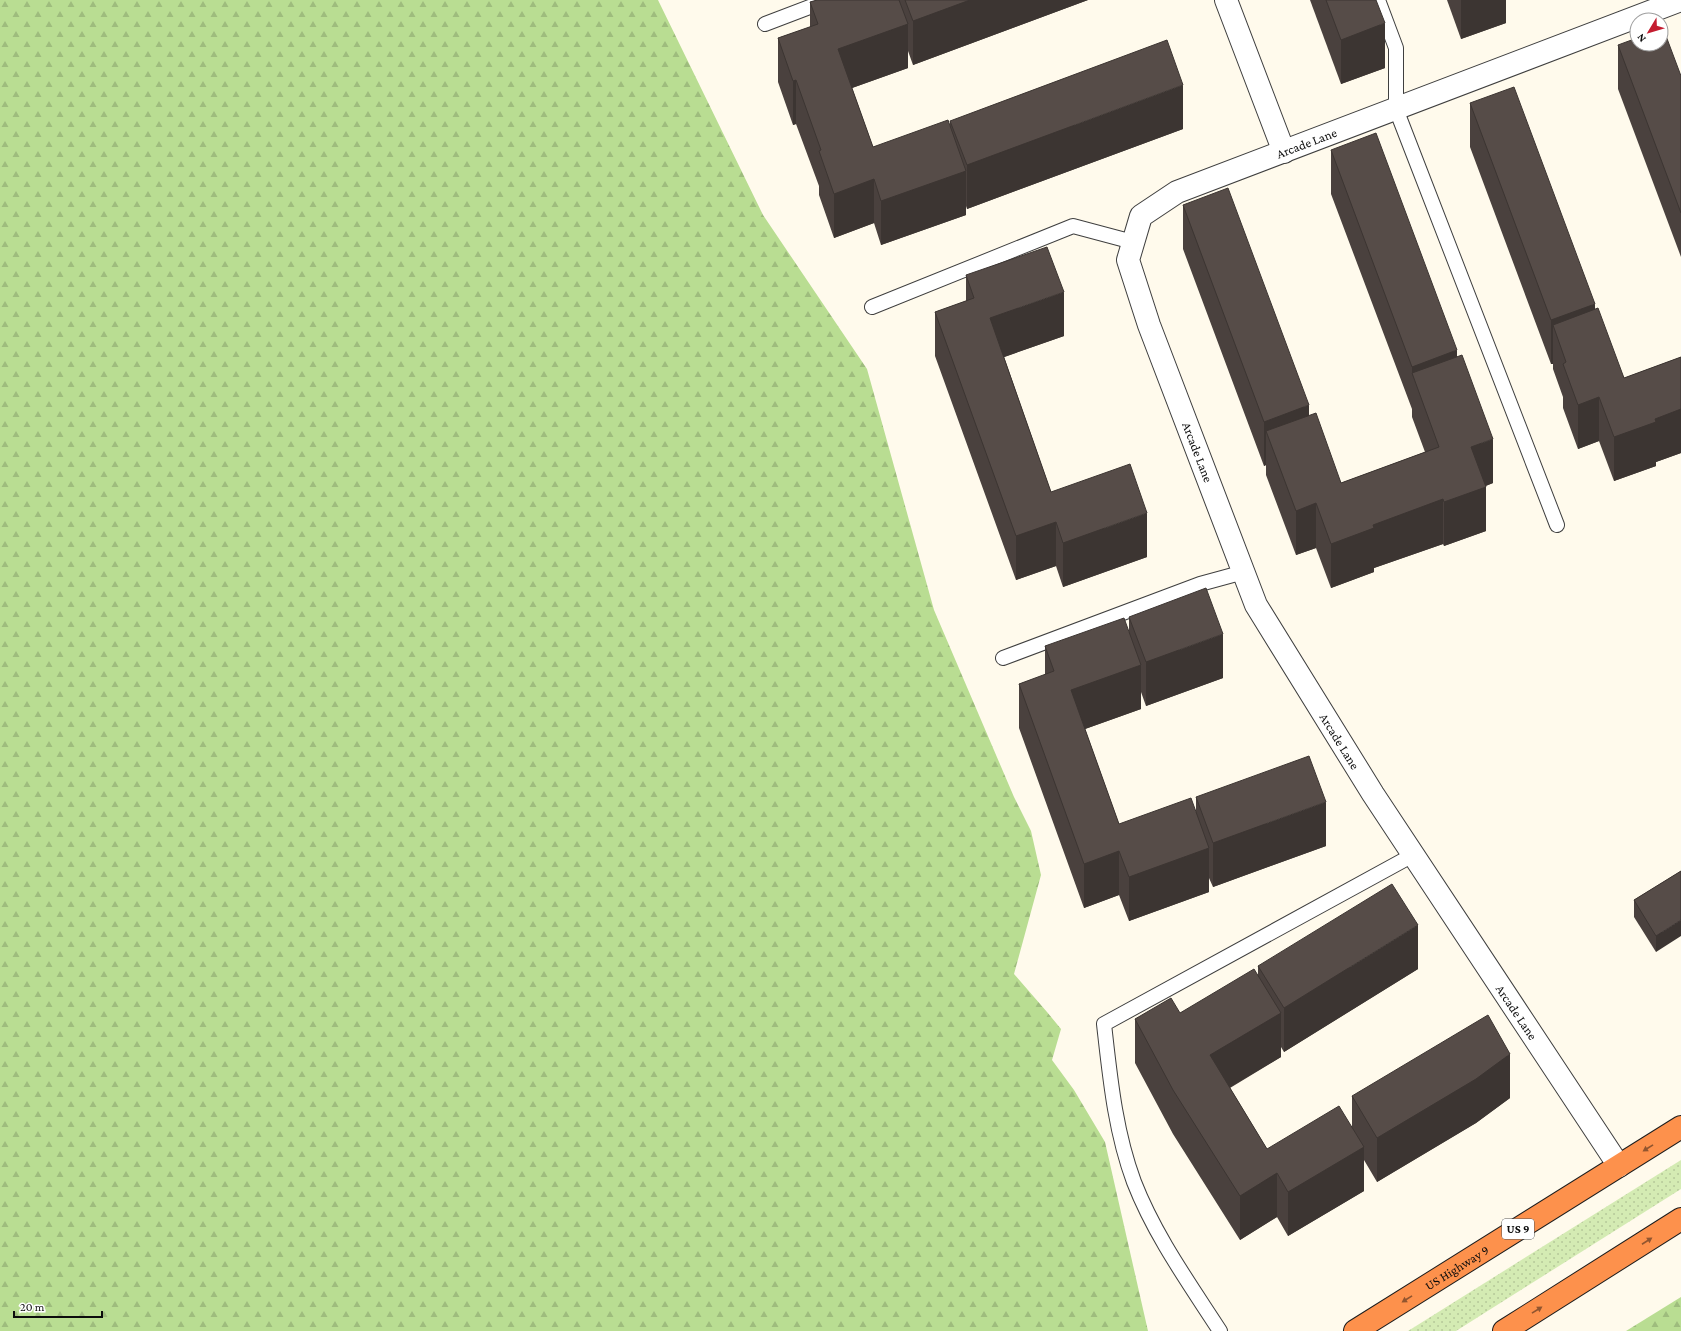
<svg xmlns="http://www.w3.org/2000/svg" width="1681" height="1331" viewBox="0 0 1681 1331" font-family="'Crimson Pro',serif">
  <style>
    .grass { fill: url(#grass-dots) }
    .forest { fill: url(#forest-firs) }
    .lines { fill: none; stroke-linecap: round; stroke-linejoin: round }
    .lane-casing { stroke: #3f3f3f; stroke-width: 16 }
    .street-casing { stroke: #3f3f3f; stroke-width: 24 }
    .highway-casing { stroke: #1d1d1d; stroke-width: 24 }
    .lane { stroke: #fff; stroke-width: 14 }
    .street { stroke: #fff; stroke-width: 22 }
    .highway { stroke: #fd914c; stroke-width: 22 }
    .wall { fill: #4a413e }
    .shaded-wall { fill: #3c3532 }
    .building { fill: #564c48; stroke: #3c3532 }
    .oneway { fill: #91552f }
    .labels { text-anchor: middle; stroke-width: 4; stroke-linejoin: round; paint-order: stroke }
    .shield { fill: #fff; stroke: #555; stroke-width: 1 }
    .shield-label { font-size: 12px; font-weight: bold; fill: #0c0c0c }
    .street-label { font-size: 13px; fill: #0c0c0c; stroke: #fff }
  </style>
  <defs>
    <pattern id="grass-dots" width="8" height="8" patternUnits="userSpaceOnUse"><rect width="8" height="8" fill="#d4ebb3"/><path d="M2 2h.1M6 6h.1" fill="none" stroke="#b5c899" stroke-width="1.8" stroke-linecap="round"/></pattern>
    <pattern id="forest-firs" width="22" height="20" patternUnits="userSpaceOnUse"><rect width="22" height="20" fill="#b9dd92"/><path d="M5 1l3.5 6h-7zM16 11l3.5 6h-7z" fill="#9ebc7d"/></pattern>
  </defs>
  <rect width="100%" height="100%" fill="#fffaec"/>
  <path class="grass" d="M1681,1160V1189L1456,1331H1408Z"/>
  <g class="forest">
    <path d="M0,0H658L763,215L867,369L934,610L1014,797L1031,831L1041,875L1014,974L1047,1012L1061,1029L1052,1060L1074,1090L1105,1142L1148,1331H0Z"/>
    <path d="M1681,1297V1331H1626Z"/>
  </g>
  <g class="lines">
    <defs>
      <g id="lane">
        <path d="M1378,0L1396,48V109L1557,525"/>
        <path d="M765,24L828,0"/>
        <path d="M872,307L1073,226L1133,242"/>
        <path d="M1003,658L1200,584L1244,572"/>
        <path d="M1220,1331C1189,1283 1155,1236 1134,1182C1115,1131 1110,1077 1104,1024L1413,855"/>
      </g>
      <g id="street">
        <path d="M1226,0L1284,152"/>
        <path id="s1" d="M1619,1166L1373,794L1256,605L1149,325L1128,260L1141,216L1177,192L1681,0"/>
      </g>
      <g id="highway">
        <path id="s2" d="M1355,1331L1681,1127"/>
        <path d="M1504,1331L1681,1219"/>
      </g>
    </defs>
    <use href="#lane" class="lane-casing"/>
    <use href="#street" class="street-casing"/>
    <use href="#highway" class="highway-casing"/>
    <use href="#lane" class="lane"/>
    <use href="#street" class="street"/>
    <use href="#highway" class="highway"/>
  </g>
  <g class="wall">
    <path d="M817,0H1088L913,65L908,51V68L852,88L873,147L950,127V121L1183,129L967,209L966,206V215L881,245L874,223L834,238L819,195V186L796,124L793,125L778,82V38L810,27V2Z"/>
    <path d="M1310,0H1376L1385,68L1341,84Z"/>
    <path d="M1447,0H1506V23L1461,39Z"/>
    <path d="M1618,45L1681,76V257L1618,89Z"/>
    <path d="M1470,103L1595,310L1624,378L1681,357V453L1656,462V466L1614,481L1599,441L1578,449L1563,408V397L1553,369V364H1551L1470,147Z"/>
    <path d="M1331,150L1457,357L1493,483L1486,486V531L1444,546L1443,544L1374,568V572L1331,588L1316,548L1296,555L1266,475V465L1264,466L1183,249V205L1309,416L1341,483L1425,452L1412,417V409L1331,194Z"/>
    <path d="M966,275L1064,336L1004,357L1051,492L1147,557L1063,587L1056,566L1016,580L935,356V312L966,301Z"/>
    <path d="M1129,617L1223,678L1146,706L1141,692V709L1085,729L1119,824L1196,812V797L1326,846L1213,887L1209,878V892L1129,921L1119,895L1084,908L1019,728V684L1045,675V646L1129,633Z"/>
    <path d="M1681,871L1656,952L1634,917V900Z"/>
    <path d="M1258,966L1418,969L1284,1052L1281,1047V1057L1230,1088L1267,1149L1352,1126V1096L1510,1098L1476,1123L1377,1182L1364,1160V1191L1288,1236L1277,1217L1240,1240L1173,1134L1135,1063V1019L1180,1013L1258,975Z"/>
  </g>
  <g class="shaded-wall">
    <path d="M970,0H1088L913,65V21Z"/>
    <path d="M1461,0H1506V23L1461,39Z"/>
    <path d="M1385,23V68L1341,84V40Z"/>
    <path d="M908,24V68L838,93V49Z"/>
    <path d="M796,80V124L793,125V81Z"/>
    <path d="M1183,85V129L967,209V165Z"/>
    <path d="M966,171V215L881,245V201Z"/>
    <path d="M874,179V223L834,238V194Z"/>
    <path d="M1064,292V336L990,362V318Z"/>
    <path d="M1595,304V348L1553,325V364H1551V320Z"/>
    <path d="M1457,350V394L1412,375V367Z"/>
    <path d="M1599,397V441L1578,449V405Z"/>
    <path d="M1309,405V449L1266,431V465L1264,466V422Z"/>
    <path d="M1681,409V453L1656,462V466L1614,481V437L1655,419Z"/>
    <path d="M1493,439V483L1471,491V447Z"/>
    <path d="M1486,487V531L1444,546V502Z"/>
    <path d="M1443,499V544L1374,568V572L1331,588V544L1373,525Z"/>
    <path d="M1316,503V548L1296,555V511Z"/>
    <path d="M1147,513V557L1063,587V543Z"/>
    <path d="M1056,522V566L1016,580V536Z"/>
    <path d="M1223,634V678L1146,706V662Z"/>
    <path d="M1141,665V709L1071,734V690Z"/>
    <path d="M1326,802V846L1213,887V843Z"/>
    <path d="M1209,848V892L1129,921V877Z"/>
    <path d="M1119,851V895L1084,908V864Z"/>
    <path d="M1681,920V936L1656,952V936Z"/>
    <path d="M1418,925V969L1284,1052V1008Z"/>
    <path d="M1281,1013V1057L1210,1099V1055Z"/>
    <path d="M1510,1054V1098L1476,1123L1377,1182V1138Z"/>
    <path d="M1364,1147V1191L1288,1236V1192Z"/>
    <path d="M1277,1173V1217L1240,1240V1196Z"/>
  </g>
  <g class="building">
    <path d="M817,0H899L908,24L838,49L873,147L948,120L966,171L881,201L874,179L834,194L819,151L821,150L796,80L793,81L778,38L818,24L810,2Z"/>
    <path d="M905,0H970L913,21Z"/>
    <path d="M1326,0H1376L1385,23L1341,40Z"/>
    <path d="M1663,28L1681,76V213L1618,45L1637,38V44H1661V29Z"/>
    <path d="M1167,40L1183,85L967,165L950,121Z"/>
    <path d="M1514,87L1595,304L1551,320L1470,103Z"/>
    <path d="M1376,133L1457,350L1412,367L1331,150Z"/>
    <path d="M1228,188L1309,405L1264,422L1183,205Z"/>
    <path d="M1047,247L1064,292L990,318L1051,492L1130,464L1147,513L1063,543L1056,522L1016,536L935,312L974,298L966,275Z"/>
    <path d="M1598,308L1624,378L1681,357V409L1655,419L1656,422L1614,437L1599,397L1578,405L1563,364L1566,362L1553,325Z"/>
    <path d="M1462,355L1493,439L1471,447L1486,487L1444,502L1443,499L1373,525L1374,528L1331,544L1316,503L1296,511L1266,431L1316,413L1341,483L1439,447L1412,373Z"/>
    <path d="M1206,588L1223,634L1146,662L1129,617Z"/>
    <path d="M1124,618L1141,665L1071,690L1119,824L1191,798L1209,848L1129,877L1119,851L1084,864L1019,684L1054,671L1045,646Z"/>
    <path d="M1309,756L1326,802L1213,843L1196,797Z"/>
    <path d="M1681,871V920L1656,936L1634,900Z"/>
    <path d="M1392,884L1418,925L1284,1008L1258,966Z"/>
    <path d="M1254,969L1281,1013L1210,1055L1267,1149L1339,1106L1364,1147L1288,1192L1277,1173L1240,1196L1173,1090L1135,1019L1171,998L1180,1013Z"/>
    <path d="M1488,1015L1510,1054L1476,1079L1377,1138L1352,1096Z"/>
  </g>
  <defs><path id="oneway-solid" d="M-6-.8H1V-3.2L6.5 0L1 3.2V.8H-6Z"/></defs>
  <g class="oneway">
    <use href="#oneway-solid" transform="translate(1648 1148) rotate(148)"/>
    <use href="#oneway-solid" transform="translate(1647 1241) rotate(-33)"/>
    <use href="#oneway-solid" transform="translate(1407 1299) rotate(148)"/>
    <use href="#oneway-solid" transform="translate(1537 1310) rotate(-32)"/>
  </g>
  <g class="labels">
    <rect class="shield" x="1502" y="1219" width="32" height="20" rx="3"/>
    <g class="shield-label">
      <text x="1518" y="1233">US 9</text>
    </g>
    <g class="street-label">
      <text dy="5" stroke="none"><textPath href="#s1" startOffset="1264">Arcade Lane</textPath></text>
      <text transform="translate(1198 452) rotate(69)" y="5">Arcade Lane</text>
      <text transform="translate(1340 741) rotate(58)" y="5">Arcade Lane</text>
      <text transform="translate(1517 1012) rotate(56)" y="5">Arcade Lane</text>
      <text dy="5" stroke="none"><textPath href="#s2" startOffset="120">US Highway 9</textPath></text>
    </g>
  </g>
  <g transform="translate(1649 32) rotate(232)"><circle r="19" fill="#ffffff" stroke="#9e9e9e"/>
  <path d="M0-3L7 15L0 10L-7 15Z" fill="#c41d30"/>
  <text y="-6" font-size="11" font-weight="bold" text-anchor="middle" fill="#0c0c0c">N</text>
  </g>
  <path d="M14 1311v6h88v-6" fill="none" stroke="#0c0c0c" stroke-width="2"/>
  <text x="20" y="1311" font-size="12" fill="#0c0c0c" stroke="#ffffff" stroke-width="3" paint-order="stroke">20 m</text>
</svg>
